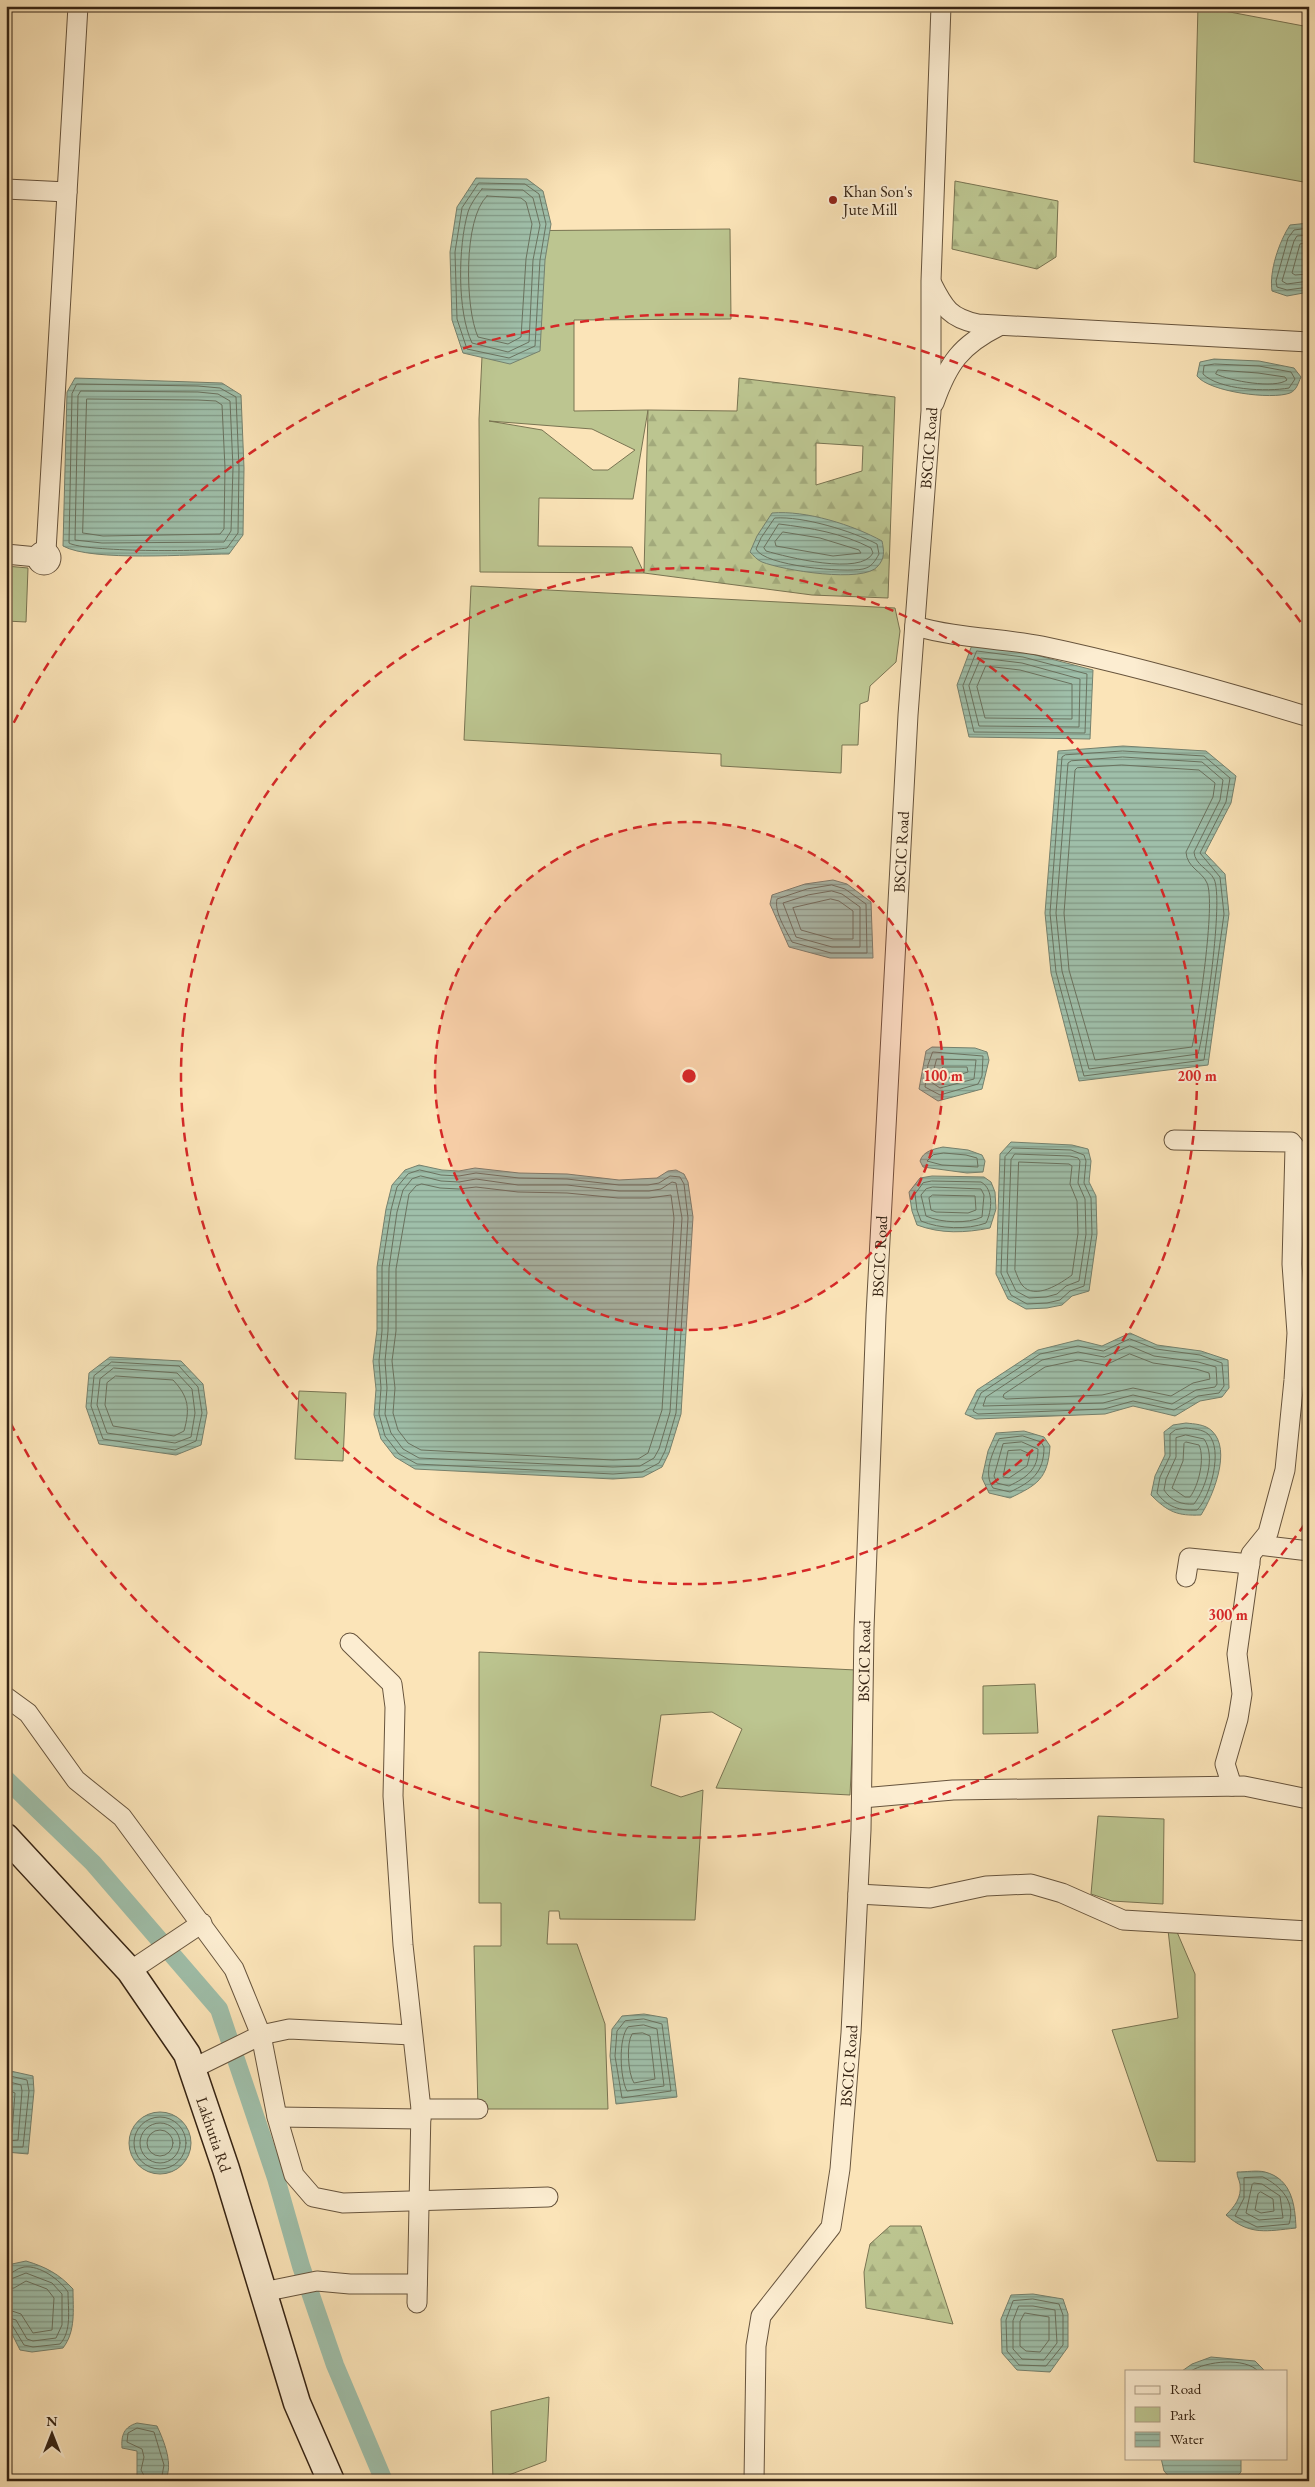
<svg xmlns="http://www.w3.org/2000/svg" width="1315" height="2487" viewBox="0 0 1315 2487" font-family="'EB Garamond',serif">
  <style>
    .green { fill: #bcc590; stroke: #797452; fill-rule: evenodd }
    .forest { fill: url(#forest-firs); stroke: #797452; fill-rule: evenodd }
    .water { fill: url(#water-rules); stroke: #75816e }
    .lines { fill: none; stroke-linecap: round; stroke-linejoin: round }
    .shore { stroke: #6a725f; stroke-width: 1 }
    .canal { stroke: #9fbfaa; stroke-width: 18 }
    .street-casing { stroke: #67543d; stroke-width: 21 }
    .secondary-casing { stroke: #362414; stroke-width: 29 }
    .street { stroke: #fcedd1; stroke-width: 19 }
    .secondary { stroke: #fcedd1; stroke-width: 26 }
    .ring { fill: none; stroke: #d62828; stroke-width: 2.5; stroke-dasharray: 9 6 }
    .poi-dot { fill: #8f2418; stroke: #fcedd1; stroke-width: 2 }
    .labels { text-anchor: middle; stroke-width: 4; stroke-linejoin: round; paint-order: stroke }
    .poi-label { font-size: 16px; fill: #362414; stroke: #fcedd1; text-anchor: start }
    .street-label { font-size: 16px; fill: #362414; stroke: #fcedd1 }
    .centre { fill: #d62828; stroke: #fcedd1; stroke-width: 2.5 }
    .ring-label { font-size: 15px; text-anchor: middle; font-weight: bold; fill: #d62828; stroke: #fcedd1; stroke-width: 4; stroke-linejoin: round; paint-order: stroke }
  </style>
  <defs>
    <pattern id="forest-firs" width="22" height="20" patternUnits="userSpaceOnUse" patternTransform="scale(1.25)"><rect width="22" height="20" fill="#bcc590"/><path d="M5 1l3.5 6h-7zM16 11l3.5 6h-7z" fill="#a2a97b"/></pattern>
    <pattern id="water-rules" width="6" height="5" patternUnits="userSpaceOnUse" patternTransform="scale(1.25)"><rect width="6" height="5" fill="#9fbfaa"/><path d="M0 2.5h6" fill="none" stroke="#829b89"/></pattern>
  </defs>
  <rect width="100%" height="100%" fill="#fbe4b8"/>
  <filter id="stains"><feTurbulence type="fractalNoise" baseFrequency=".004" numOctaves="4"/><feColorMatrix values="0 0 0 0 .2 0 0 0 0 .09 0 0 0 0 .02 0 0 0 .5 -.17"/></filter>
  <radialGradient id="worn" r=".72"><stop offset=".6" stop-color="#630" stop-opacity="0"/><stop offset="1" stop-color="#630" stop-opacity=".3"/></radialGradient>
  <g class="green">
    <path d="M1198,6L1309,27V183L1194,162Z"/>
    <path d="M730,229L731,319L574,320V411L648,410L633,499L539,498L538,546L632,547L644,573L480,572L479,419L488,231ZM489,421L592,429L635,450L608,470H593L542,430Z"/>
    <path d="M6,566L28,568L26,622L6,621Z"/>
    <path d="M471,586L895,608L900,631L896,662L870,686L868,701L860,704L858,745H842L841,773L721,766V754L464,740Z"/>
    <path d="M299,1391L346,1393L343,1461L295,1459Z"/>
    <path d="M479,1652L856,1670L850,1795L716,1788L742,1729L712,1712L661,1715L651,1786L681,1797L703,1790L695,1920L560,1919L559,1911H549L547,1944H577L605,2024L608,2109H478L474,1946H501V1903H479Z"/>
    <path d="M1035,1684L1038,1733L983,1734V1686Z"/>
    <path d="M1098,1816L1164,1819L1163,1904L1112,1901L1091,1894Z"/>
    <path d="M1168,1930L1177,1932L1195,1974V2162L1157,2161L1112,2030L1178,2018Z"/>
    <path d="M549,2397L546,2461L493,2481L491,2411Z"/>
  </g>
  <g class="forest">
    <path d="M955,181L1058,201L1056,257L1037,269L952,249Z"/>
    <path d="M739,378L895,397L888,598L812,595L644,573L648,410L737,411ZM816,443L863,446L862,471L816,485Z"/>
    <path d="M890,2226H921L953,2324L866,2308L864,2272L870,2244Z"/>
  </g>
  <g class="water">
    <path d="M476,178L527,179L543,191L551,224L545,260L540,351L510,364L463,353L452,320L450,252L457,207Z"/>
    <path d="M1309,223V292L1287,296L1272,291C1269,271 1279,242 1290,225Z"/>
    <path d="M1214,359L1259,361L1294,368L1301,377C1298,383 1297,390 1290,393C1272,400 1209,392 1197,376L1200,362Z"/>
    <path d="M75,378L222,383L241,395L244,468L243,535L229,554C191,554 92,562 63,546L67,392Z"/>
    <path d="M772,513C806,510 853,525 882,541C884,551 885,558 878,566C864,584 782,570 762,562C757,560 753,555 750,552L757,536Z"/>
    <path d="M972,645L1024,652L1093,670L1090,739L969,737L957,685Z"/>
    <path d="M1123,746L1206,751L1236,776L1231,803L1205,853L1225,874L1229,914L1208,1065L1079,1081L1051,973L1045,913L1058,751Z"/>
    <path d="M833,880L847,884L871,902L873,958H830L789,947L770,904L772,895L805,884Z"/>
    <path d="M932,1047L975,1048L987,1052L989,1060L982,1089L938,1101L919,1089L926,1051Z"/>
    <path d="M1011,1142L1072,1145L1088,1149L1091,1161L1089,1182L1096,1196L1097,1234L1089,1291L1072,1296L1062,1305L1047,1308L1026,1309L1008,1299L996,1274L1000,1154Z"/>
    <path d="M943,1147L968,1150L982,1155L985,1161L983,1172L967,1173L923,1167L920,1161C923,1151 934,1149 943,1147Z"/>
    <path d="M419,1165L442,1170L459,1171L475,1168L519,1173L567,1174L619,1180L657,1178L668,1171L676,1170L684,1174L688,1182L693,1217L681,1414L669,1453L662,1467L643,1477L613,1479L415,1469L395,1457L381,1439L374,1415L376,1389L373,1361L377,1330V1267L386,1209L392,1185L405,1170Z"/>
    <path d="M932,1176L984,1177L991,1182L995,1192L996,1209L990,1228C965,1233 941,1234 917,1225L912,1211L909,1192L920,1178Z"/>
    <path d="M1130,1333L1157,1345L1201,1351L1228,1360L1229,1388L1222,1397L1200,1401L1175,1416L1133,1406L1105,1414L976,1419L965,1414L977,1390L1038,1350L1078,1340L1102,1346Z"/>
    <path d="M110,1357L181,1361L203,1384L207,1413L201,1445L176,1455L99,1444L86,1407L89,1373Z"/>
    <path d="M1186,1423C1194,1424 1205,1424 1212,1431C1232,1450 1213,1496 1201,1515C1177,1516 1168,1512 1151,1495L1155,1476L1165,1455L1164,1432L1173,1425Z"/>
    <path d="M1024,1431L1044,1437L1050,1446C1048,1479 1037,1485 1010,1498L989,1493L982,1478L988,1451L996,1433Z"/>
    <path d="M644,2014L667,2018L677,2097L616,2104L610,2056L612,2029L622,2016Z"/>
    <path d="M6,2070L33,2076L34,2091L28,2154L6,2152Z"/>
    <circle cx="160" cy="2143" r="31"/>
    <path d="M1237,2172C1246,2172 1257,2170 1265,2172C1292,2179 1295,2205 1296,2228C1267,2231 1250,2236 1226,2215C1234,2207 1242,2198 1240,2184C1239,2179 1237,2177 1237,2172Z"/>
    <path d="M26,2261C46,2267 59,2274 73,2289C73,2310 76,2331 63,2348L32,2352L20,2350L6,2322V2273L12,2264Z"/>
    <path d="M1033,2294L1063,2299L1068,2314V2347L1050,2372L1017,2370L1002,2353L1001,2319L1011,2295Z"/>
    <path d="M1211,2357L1255,2361L1264,2370L1182,2371L1192,2364Z"/>
    <path d="M137,2423L157,2426C164,2441 174,2465 165,2481H147L137,2476V2451L122,2448C121,2435 124,2427 137,2423Z"/>
    <path d="M1161,2458H1241V2472L1233,2481H1173L1164,2471Z"/>
  </g>
  <g class="lines">
    <g class="shore">
      <path d="M479,183L525,184L539,194L546,224L540,260L535,346L509,358L467,349L457,319L455,252L462,208Z"/>
      <path d="M482,189L523,190L533,198L540,225L533,260L529,342L508,352L472,343C457,311 458,247 468,212C470,205 477,195 482,189Z"/>
      <path d="M487,196L521,198L526,202L532,224L526,259L521,337L508,344L478,337C465,308 463,219 487,196Z"/>
      <path d="M1309,228L1294,230L1288,238L1276,281L1277,287L1287,290L1309,287"/>
      <path d="M1309,235L1297,236L1294,241L1282,281L1287,284L1309,281"/>
      <path d="M1309,242L1300,244L1292,273L1295,275L1309,274"/>
      <path d="M1215,364L1259,366L1291,372L1295,379L1289,388C1267,392 1219,390 1203,374L1204,366Z"/>
      <path d="M1218,370L1258,373L1285,377L1287,380C1275,389 1230,381 1216,374Z"/>
      <path d="M77,384L198,386L220,388L236,397L239,468L238,533L227,548C205,552 84,552 69,543L72,394Z"/>
      <path d="M81,391L198,392L218,394L230,401L233,468L231,531L224,542L102,543L75,540L78,396Z"/>
      <path d="M87,399L198,400L216,401L222,405L225,468L224,529L220,534L103,536L83,533Z"/>
      <path d="M775,518C803,516 852,531 877,544L879,554C875,561 872,567 863,569C845,573 764,566 756,549L761,538Z"/>
      <path d="M779,524C811,528 842,533 871,548L873,553C861,576 787,557 766,551L764,548Z"/>
      <path d="M783,532L820,538L859,550L861,553L833,556L776,546L775,542Z"/>
      <path d="M977,651L1023,657L1087,674L1085,733L974,732L963,686Z"/>
      <path d="M981,658L1022,663L1080,679L1079,727L979,726L969,686Z"/>
      <path d="M986,666L1020,670L1072,684V719L985,718L977,687Z"/>
      <path d="M1123,751L1204,756L1230,778L1226,802L1200,853L1220,877L1224,914L1204,1060L1084,1076L1056,972L1050,913L1062,757L1065,755Z"/>
      <path d="M1123,757L1202,762L1223,780L1220,800L1194,852C1195,865 1209,869 1214,879C1224,899 1205,1029 1198,1054L1089,1069L1062,971L1056,913L1068,763L1071,761Z"/>
      <path d="M1122,765L1199,770L1215,783L1213,797L1186,852C1187,868 1202,871 1207,883C1216,903 1198,1021 1192,1047L1095,1060L1069,970L1064,913L1075,770L1077,768Z"/>
      <path d="M832,885L845,889L866,904L867,953H831L792,942C786,930 774,912 777,899L807,889Z"/>
      <path d="M832,891L842,894L860,907V947H832L796,937L783,903L808,895Z"/>
      <path d="M831,899L839,901L853,911V939H833L801,930L793,908Z"/>
      <path d="M933,1052L983,1056L982,1076L978,1084L940,1095L925,1087L928,1065Z"/>
      <path d="M937,1059L976,1060L974,1079L940,1088L931,1082Z"/>
      <path d="M943,1067H967L968,1072L942,1080L939,1078Z"/>
      <path d="M1013,1148L1071,1150L1084,1155L1086,1161L1084,1183L1091,1198L1092,1234L1084,1286L1070,1291L1060,1300L1047,1303L1027,1304L1011,1295L1001,1273L1005,1157Z"/>
      <path d="M944,1153L966,1155L977,1158L978,1167L942,1165L927,1161L933,1155Z"/>
      <path d="M1015,1154L1070,1156L1078,1158L1080,1161L1078,1183L1085,1199L1086,1234L1079,1281L1066,1286L1057,1294L1046,1297L1029,1298L1016,1291L1007,1272L1011,1160Z"/>
      <path d="M1019,1162L1069,1164L1072,1166L1070,1184L1077,1201L1078,1233L1072,1275C1061,1283 1035,1301 1022,1285C1019,1281 1017,1275 1015,1270Z"/>
      <path d="M420,1170L441,1175L459,1176L476,1173L519,1178L567,1179L619,1185H648L659,1183L670,1176L680,1177L684,1184L688,1218L676,1413L665,1451L659,1463L642,1472L613,1474L417,1464L399,1454L385,1436L379,1414L381,1388L379,1361L382,1331V1267L391,1210L397,1187L408,1174Z"/>
      <path d="M421,1176L441,1181L459,1182L476,1179L518,1185H567L619,1191H649L661,1189L672,1182L676,1183L682,1218L670,1412L659,1449L654,1458L640,1466L613,1467L419,1458L403,1449L391,1433L385,1414L387,1388L385,1361L388,1331L389,1268L397,1212L403,1190L412,1179Z"/>
      <path d="M932,1181L981,1182C994,1189 992,1211 986,1223C967,1230 940,1229 921,1221L917,1210L915,1194L923,1183Z"/>
      <path d="M422,1184L440,1188L459,1189L476,1187L518,1192L567,1193L618,1198H649L671,1195L674,1218L662,1410L648,1453L638,1459L613,1460L421,1450L408,1443L398,1430L393,1413L395,1388L392,1361L396,1331V1269L409,1194L416,1186Z"/>
      <path d="M933,1187L981,1189L984,1195L982,1217C968,1224 941,1223 926,1216L921,1195L926,1189Z"/>
      <path d="M933,1195L975,1196L976,1210L968,1213L936,1212L931,1210L929,1198Z"/>
      <path d="M1130,1339L1156,1349L1200,1355L1222,1363L1224,1386L1219,1393L1198,1396L1174,1410L1133,1401L1104,1409L978,1414L973,1411L981,1393L1040,1354L1078,1346L1103,1351Z"/>
      <path d="M1130,1346L1154,1356L1198,1362L1216,1367L1217,1384L1215,1387L1196,1390L1172,1404L1133,1395L1103,1403L983,1406L986,1397L1042,1360L1078,1352L1104,1357Z"/>
      <path d="M1130,1354L1153,1363L1196,1369L1209,1373L1210,1379L1193,1383L1171,1396L1133,1388L1102,1395L1006,1399L1003,1397L1004,1394L1045,1367L1078,1360L1105,1365Z"/>
      <path d="M112,1362L179,1366L198,1387L202,1413L196,1441L175,1450L103,1439L91,1406L94,1376Z"/>
      <path d="M114,1368L177,1373L192,1389L195,1413L191,1437L175,1443L107,1433L97,1405L100,1379Z"/>
      <path d="M116,1376L173,1380C189,1397 190,1409 184,1431L174,1436L113,1426L105,1405L107,1383Z"/>
      <path d="M1186,1428C1193,1429 1202,1429 1208,1434C1224,1449 1210,1498 1197,1510C1180,1511 1167,1507 1157,1493L1160,1477L1170,1456V1434L1175,1430Z"/>
      <path d="M1186,1435L1204,1439C1216,1456 1206,1488 1194,1504C1182,1505 1171,1501 1164,1490L1166,1479L1176,1457V1438Z"/>
      <path d="M1023,1436L1041,1442L1044,1447C1044,1473 1031,1482 1010,1492L993,1488C983,1473 992,1454 999,1439Z"/>
      <path d="M1022,1442L1038,1449C1038,1470 1027,1477 1009,1486L997,1483L994,1476L1003,1444Z"/>
      <path d="M1186,1442L1199,1445C1205,1458 1199,1485 1190,1497H1185L1172,1488L1183,1461L1184,1444Z"/>
      <path d="M1021,1450L1030,1454L1027,1466L1009,1478L1003,1477L1008,1451Z"/>
      <path d="M644,2019L662,2024L671,2091L622,2098L615,2056L617,2031L625,2021Z"/>
      <path d="M644,2025L657,2029L664,2086L627,2091C620,2078 618,2038 628,2027Z"/>
      <path d="M643,2033L650,2036L655,2079L634,2083C628,2074 626,2043 632,2034Z"/>
      <path d="M6,2075L27,2080L29,2091L23,2147H6"/>
      <path d="M6,2081L21,2085L22,2091L18,2140L6,2141"/>
      <path d="M6,2089L15,2093L12,2132L6,2134"/>
      <circle cx="160" cy="2143" r="26"/>
      <circle cx="160" cy="2143" r="20"/>
      <circle cx="160" cy="2143" r="13"/>
      <path d="M1263,2177C1281,2186 1296,2202 1289,2224L1257,2227L1235,2216L1244,2198V2178Z"/>
      <path d="M1254,2183L1262,2184L1280,2196L1283,2218L1259,2220L1246,2213L1252,2185Z"/>
      <path d="M1261,2192L1273,2199L1274,2211L1261,2213L1255,2210L1258,2194Z"/>
      <path d="M6,2275C13,2274 16,2268 24,2267C40,2265 60,2280 68,2292C68,2309 72,2331 60,2344L33,2347L24,2345L12,2325L6,2323"/>
      <path d="M6,2281L26,2273L52,2283L62,2294V2325L56,2338L33,2341L27,2339L16,2320L6,2317"/>
      <path d="M6,2289L14,2288L26,2281L47,2289L54,2298L52,2330L33,2333L21,2314L6,2309"/>
      <path d="M1033,2299L1059,2304L1063,2315V2345L1046,2366L1019,2365L1007,2351L1006,2320L1013,2301Z"/>
      <path d="M1019,2306H1033L1055,2310L1057,2343L1044,2360L1022,2359L1013,2349V2321Z"/>
      <path d="M1025,2313L1049,2317V2340L1040,2352L1026,2351L1020,2346V2322Z"/>
      <path d="M1191,2371C1206,2361 1245,2357 1258,2371"/>
      <path d="M147,2481L141,2470L144,2457L142,2449L127,2442L128,2433L137,2428L154,2432L164,2465L161,2481"/>
    </g>
    <path class="canal" d="M6,1779L93,1863L219,2009L276,2178L301,2266L335,2365L384,2481"/>
    <defs>
      <g id="street">
        <path d="M6,189L67,192"/>
        <path d="M932,284C944,308 950,318 978,324L1309,342"/>
        <path d="M934,403C948,363 961,345 999,326"/>
        <circle cx="44" cy="558" r="7"/>
        <path d="M46,551L78,6"/>
        <path d="M6,554L37,557"/>
        <path d="M915,626C956,638 1000,638 1042,646C1132,665 1221,690 1309,717"/>
        <path d="M1174,1140L1291,1142L1295,1147L1292,1264L1297,1333L1294,1380L1285,1470L1268,1533L1251,1554L1237,1654L1242,1694L1238,1719L1225,1764L1232,1786"/>
        <path d="M1259,1545L1309,1551"/>
        <path d="M1186,1577L1189,1558L1250,1564"/>
        <path d="M350,1643L392,1684L395,1707L393,1796L403,1945L421,2109L417,2303"/>
        <path d="M6,1697L28,1713L76,1780L122,1817L234,1969L261,2035L277,2117L294,2175L313,2197L343,2203L548,2197"/>
        <path d="M862,1798L953,1790L1244,1786L1303,1798L1309,1797"/>
        <path d="M858,1894L930,1898L986,1886L1031,1884L1062,1893L1123,1920L1309,1931"/>
        <path d="M130,1971L202,1923"/>
        <path d="M192,2069L261,2035L289,2029L412,2035"/>
        <path d="M421,2109H478"/>
        <path d="M277,2117L421,2119"/>
        <path d="M263,2292L317,2281L350,2284H417"/>
        <path id="s1" d="M754,2481L756,2346L761,2316L831,2227L840,2169L851,2033L861,1830L864,1629L876,1315L908,715L931,411V281L941,6"/>
      </g>
      <g id="secondary">
        <path id="s2" d="M6,1837L130,1971L187,2054L226,2169L297,2403L331,2481"/>
      </g>
    </defs>
    <use href="#street" class="street-casing"/>
    <use href="#secondary" class="secondary-casing"/>
    <use href="#street" class="street"/>
    <use href="#secondary" class="secondary"/>
  </g>
  <circle cx="689" cy="1076" r="254" fill="#d62828" fill-opacity=".12"/>
  <g class="ring">
    <circle cx="689" cy="1076" r="254"/>
    <circle cx="689" cy="1076" r="508"/>
    <path d="M1305 1524A762 762 0 0 1 7 1416M7 736A762 762 0 0 1 1305 628"/>
  </g>
  <circle class="poi-dot" cx="833" cy="200" r="5"/>
  <g class="labels">
    <g class="poi-label">
      <text x="843" y="197">Khan Son's<tspan x="843" dy="18">Jute Mill</tspan></text>
    </g>
    <g class="street-label">
      <text dy="6" stroke="none"><textPath href="#s1" startOffset="2061">BSCIC Road</textPath></text>
      <text dy="6" stroke="none"><textPath href="#s1" startOffset="1656">BSCIC Road</textPath></text>
      <text dy="6" stroke="none"><textPath href="#s1" startOffset="1251">BSCIC Road</textPath></text>
      <text dy="6" stroke="none"><textPath href="#s1" startOffset="846">BSCIC Road</textPath></text>
      <text dy="6" stroke="none"><textPath href="#s1" startOffset="441">BSCIC Road</textPath></text>
      <text dy="6" stroke="none"><textPath href="#s2" startOffset="368">Lakhutia Rd</textPath></text>
    </g>
  </g>
  <circle cx="689" cy="1076" r="8" class="centre"/>
  <g class="ring-label">
    <text x="943" y="1081">100 m</text>
    <text x="1197" y="1081">200 m</text>
    <text x="1228" y="1620">300 m</text>
  </g>
  <rect width="1315" height="2487" fill="none" stroke="#fbe4b8" stroke-width="25"/>
  <rect x="8" y="8" width="1300" height="2472" fill="none" stroke="#362414" stroke-width="2.5"/>
  <rect x="12" y="12" width="1290" height="2462" fill="none" stroke="#362414"/>
  <rect x="1125" y="2370" width="162" height="90" fill="#fcedd1" stroke="#ad9d85"/>
  <rect x="1135" y="2386" width="25" height="8" fill="#fcedd1" stroke="#ad9d85"/>
  <text x="1170" y="2394" font-size="15" fill="#362414">Road</text>
  <rect x="1135" y="2407" width="25" height="15" fill="#bcc590" stroke="#ad9d85"/>
  <text x="1170" y="2420" font-size="15" fill="#362414">Park</text>
  <rect x="1135" y="2432" width="25" height="15" fill="url(#water-rules)" stroke="#ad9d85"/>
  <text x="1170" y="2444" font-size="15" fill="#362414">Water</text>
  <g transform="translate(52 2434)" stroke="#fcedd1" stroke-width="4" paint-order="stroke">
  <path d="M0-4L9 19L0 12L-9 19Z" fill="#362414"/>
  <text y="-8" font-size="14" font-weight="bold" text-anchor="middle" fill="#362414">N</text>
  </g>
  <rect width="100%" height="100%" filter="url(#stains)"/>
  <rect width="100%" height="100%" fill="url(#worn)"/>
</svg>
